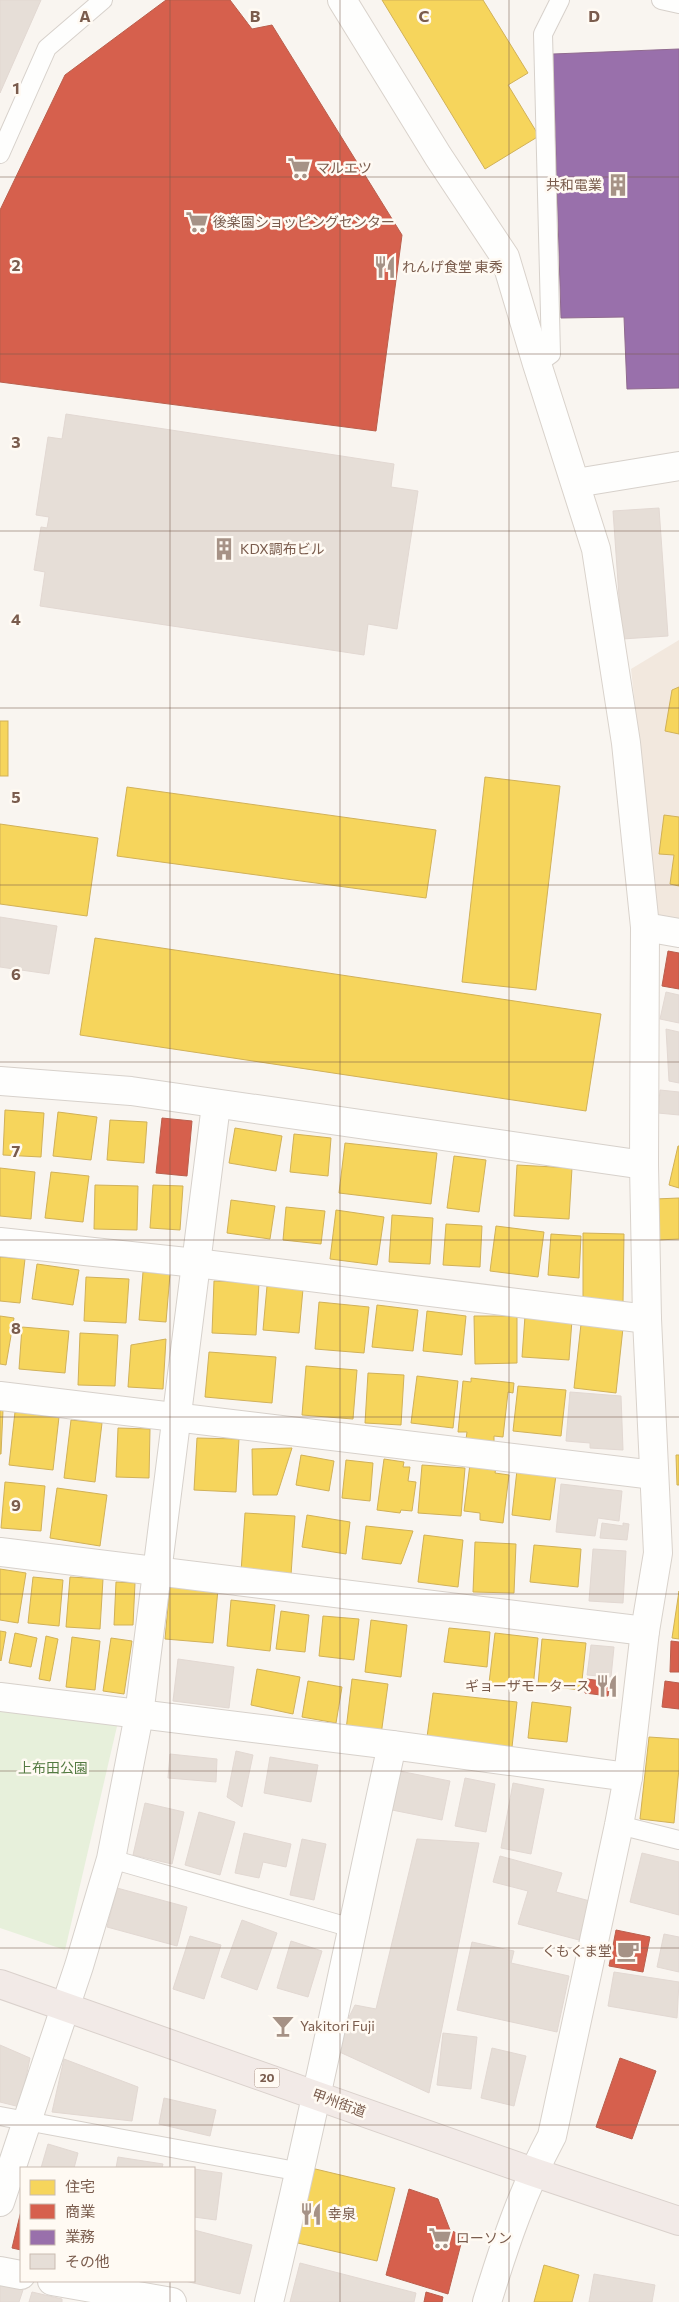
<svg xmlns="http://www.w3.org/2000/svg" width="679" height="2302" viewBox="0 0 679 2302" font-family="Commissioner,'Noto Sans JP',sans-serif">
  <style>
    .residential { fill: #f2e8de }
    .green { fill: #e7f0db }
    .homes { fill: #f6d55c; stroke: #d1b158 }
    .shops { fill: #d6604d; stroke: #ba5f4d }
    .offices { fill: #9970ab; stroke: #906a8f }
    .building { fill: #e6ded7; stroke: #e2d8d2 }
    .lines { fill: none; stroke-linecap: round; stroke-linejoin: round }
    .lane-casing { stroke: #d7d1cb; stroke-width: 20 }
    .street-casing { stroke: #d7d1cb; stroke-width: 30 }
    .secondary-casing { stroke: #d9d2cb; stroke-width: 30 }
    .highway-casing { stroke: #dad1cc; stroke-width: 30 }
    .lane { stroke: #fefefd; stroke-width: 18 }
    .street { stroke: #fefefd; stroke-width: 28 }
    .secondary { stroke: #fefefd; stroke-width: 28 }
    .highway { stroke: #f2eae7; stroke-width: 28 }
    .grid { fill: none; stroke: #7a5c4d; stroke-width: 1; stroke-opacity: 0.55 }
    .labels { text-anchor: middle; stroke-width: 5; stroke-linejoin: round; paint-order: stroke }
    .shield { fill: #fffaf3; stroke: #a28b7f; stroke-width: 1 }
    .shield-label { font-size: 12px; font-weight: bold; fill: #7a5c4d }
    .poi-label { font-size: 14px; fill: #7a5c4d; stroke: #fffaf3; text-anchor: start }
    .park-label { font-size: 14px; fill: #537a41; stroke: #fffaf3 }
    .street-label { font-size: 14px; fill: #7a5c4d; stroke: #fffaf3 }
    .grid-label { font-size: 16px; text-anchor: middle; font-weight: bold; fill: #7a5c4d; stroke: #fffaf3; stroke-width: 5; stroke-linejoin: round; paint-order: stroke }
  </style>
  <rect width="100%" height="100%" fill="#f9f5f0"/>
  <path class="residential" d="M679,640V922L658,918L631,669Z"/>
  <path class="green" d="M0,1710L118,1722L65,1950L0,1928Z"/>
  <g class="homes">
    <path d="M382,0H483L528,73L508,85L539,136L485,169Z"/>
    <path d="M679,687V734L665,731L672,690Z"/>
    <rect x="0" y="721" width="8" height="55"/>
    <path d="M485,777L560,786L536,990L462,982Z"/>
    <path d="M127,787L436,830L426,898L117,856Z"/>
    <path d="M664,815L679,817V886L670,884L674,855L659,854Z"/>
    <path d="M0,824L98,838L87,916L0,904Z"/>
    <path d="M95,938L601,1014L586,1111L80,1035Z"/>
    <path d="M5,1110L44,1113L41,1157L3,1155Z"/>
    <path d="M58,1112L97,1117L91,1160L53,1156Z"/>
    <path d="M110,1120L147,1122L144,1163L107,1160Z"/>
    <path d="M235,1128L282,1136L276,1171L229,1163Z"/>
    <path d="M294,1134L331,1138L328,1176L290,1172Z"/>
    <path d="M345,1143L437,1153L431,1204L339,1193Z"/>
    <path d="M678,1146H679V1188L669,1185Z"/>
    <path d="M454,1156L486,1160L479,1212L447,1208Z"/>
    <path d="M517,1165L572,1168L569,1219L514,1216Z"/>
    <path d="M0,1168L35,1172L31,1219L0,1216Z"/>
    <path d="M51,1172L89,1176L83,1222L45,1218Z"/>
    <path d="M95,1185L138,1186L137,1230L94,1229Z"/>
    <path d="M153,1185L183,1186L180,1230L150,1228Z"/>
    <path d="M679,1198V1239L657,1240L655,1199Z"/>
    <path d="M231,1200L275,1206L270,1239L227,1233Z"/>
    <path d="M286,1207L325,1211L321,1244L283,1240Z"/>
    <path d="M336,1210L384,1217L377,1265L330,1259Z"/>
    <path d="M392,1215L433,1218L430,1264L389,1262Z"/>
    <path d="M446,1224L482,1226L480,1267L443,1265Z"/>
    <path d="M496,1226L544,1232L538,1277L490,1271Z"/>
    <path d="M583,1233L624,1234L623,1303L583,1302Z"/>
    <path d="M551,1234L581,1236L579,1278L548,1275Z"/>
    <path d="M0,1257L25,1259L20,1303L0,1301Z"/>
    <path d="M37,1264L79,1270L73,1305L32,1299Z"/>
    <path d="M143,1272L170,1274L166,1322L139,1320Z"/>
    <path d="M86,1277L129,1279L126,1323L84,1321Z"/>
    <path d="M214,1281L259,1283L256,1335L212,1333Z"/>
    <path d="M267,1286L303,1289L299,1333L263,1330Z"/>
    <path d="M319,1302L369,1307L364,1353L315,1349Z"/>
    <path d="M377,1305L418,1310L413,1351L372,1347Z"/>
    <path d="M427,1311L466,1316L462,1355L423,1351Z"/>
    <path d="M0,1316L14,1318L6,1365L0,1364Z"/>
    <path d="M474,1316H517V1363L475,1364Z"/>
    <path d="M525,1316L572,1320L569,1360L522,1357Z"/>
    <path d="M581,1324L623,1328L616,1393L574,1388Z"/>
    <path d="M22,1327L69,1331L65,1373L19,1369Z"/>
    <path d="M80,1333L118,1335L115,1386L78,1385Z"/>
    <path d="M166,1339L163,1389L128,1387L131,1345Z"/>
    <path d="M209,1352L276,1357L272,1403L205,1397Z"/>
    <path d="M306,1366L357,1370L353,1419L302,1415Z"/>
    <path d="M368,1373L404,1375L401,1425L365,1423Z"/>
    <path d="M417,1376L458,1381L453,1428L411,1423Z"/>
    <path d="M471,1378L514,1383L513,1393L508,1392L503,1437L494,1436V1442L466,1439L467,1432H458L463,1381L471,1382Z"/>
    <path d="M518,1386L566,1390L561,1436L513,1431Z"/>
    <path d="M0,1410H3L1,1454H0Z"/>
    <path d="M15,1412L59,1417L53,1470L9,1465Z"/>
    <path d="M71,1420L102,1423L95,1482L64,1478Z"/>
    <path d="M118,1428L150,1429L149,1478L116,1477Z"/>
    <path d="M197,1438L239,1439L236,1492L194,1490Z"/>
    <path d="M292,1448L277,1495H253L252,1449Z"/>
    <path d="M301,1455L334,1461L329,1491L296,1485Z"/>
    <path d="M676,1455H679V1485H677Z"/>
    <path d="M384,1459L404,1462L403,1467H410L408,1481L416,1482L412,1511L401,1510L400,1513L377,1510Z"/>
    <path d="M346,1460L373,1463L370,1501L342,1498Z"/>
    <path d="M470,1464L496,1467L495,1473L509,1475L503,1523L480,1520V1513L464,1511Z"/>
    <path d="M422,1465L465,1468L461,1516L418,1513Z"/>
    <path d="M517,1470L556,1475L550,1520L512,1515Z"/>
    <path d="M5,1482L45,1486L41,1531L1,1528Z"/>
    <path d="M57,1488L107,1495L100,1546L50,1538Z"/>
    <path d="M245,1513L295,1516L291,1575L241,1572Z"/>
    <path d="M307,1515L350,1522L346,1554L302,1547Z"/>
    <path d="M366,1526L413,1531L401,1564L362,1559Z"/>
    <path d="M424,1535L463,1540L458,1587L418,1582Z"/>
    <path d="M475,1542L516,1544L514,1593L473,1592Z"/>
    <path d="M534,1545L581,1549L578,1587L530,1582Z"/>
    <path d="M0,1569L26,1573L18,1623L0,1620Z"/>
    <path d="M33,1577L63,1580L59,1626L28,1623Z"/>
    <path d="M70,1577L103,1579L100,1629L66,1627Z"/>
    <path d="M116,1582L135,1583L133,1625H114Z"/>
    <path d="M170,1584L218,1589L213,1643L165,1639Z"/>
    <path d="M679,1591V1639L672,1638Z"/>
    <path d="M231,1600L275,1605L270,1651L227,1646Z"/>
    <path d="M281,1611L309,1615L305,1652L276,1649Z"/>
    <path d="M323,1616L359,1619L354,1660L319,1656Z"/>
    <path d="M371,1620L407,1625L401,1677L365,1672Z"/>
    <path d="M449,1628L490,1632L487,1667L444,1662Z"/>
    <path d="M0,1631L6,1632L1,1661L0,1660Z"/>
    <path d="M15,1633L37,1638L31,1667L9,1663Z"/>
    <path d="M495,1633L538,1638L533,1688L489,1683Z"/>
    <path d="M46,1636L58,1639L50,1681L39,1679Z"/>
    <path d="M72,1637L100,1641L95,1690L66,1687Z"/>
    <path d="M111,1638L132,1641L124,1694L103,1691Z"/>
    <path d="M542,1639L586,1643L581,1690L538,1685Z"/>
    <path d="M257,1669L300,1677L293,1714L251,1705Z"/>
    <path d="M352,1679L388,1684L381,1735L346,1730Z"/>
    <path d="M308,1681L342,1687L336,1723L302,1717Z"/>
    <path d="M433,1693L517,1702L512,1747L427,1737Z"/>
    <path d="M532,1702L571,1707L567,1742L528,1738Z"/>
    <path d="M649,1737L679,1739V1768L674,1823L640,1819Z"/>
    <path d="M307,2167L395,2188L377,2261L289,2241Z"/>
    <path d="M544,2265L579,2275L572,2302H534Z"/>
  </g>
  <g class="shops">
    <path d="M166,0H230L252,29L272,25L402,235L376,431L0,382V210L65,75Z"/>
    <path d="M668,951L679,953V989L662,986Z"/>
    <path d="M162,1118L192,1121L187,1176L156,1173Z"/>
    <path d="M671,1641L679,1642V1672H670Z"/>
    <path d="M587,1679L610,1682L608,1696L585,1693Z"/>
    <path d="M665,1681L679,1683V1709L662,1707Z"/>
    <path d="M616,1930L650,1937L643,1972L609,1966Z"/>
    <path d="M620,2058L656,2071L632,2139L596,2127Z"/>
    <path d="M409,2189L438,2199L450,2230L463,2236L448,2294L386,2275Z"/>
    <path d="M21,2211V2250L12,2248Z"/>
    <path d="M426,2292L443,2297L442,2302H424Z"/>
  </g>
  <path class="offices" d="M679,49V388L627,389L624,317L561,318L553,54Z"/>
  <g class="building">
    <path d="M0,0H41L0,93Z"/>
    <path d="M66,414L394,464L391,487L418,491L397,629L368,624L364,655L40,606L45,572L34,570L41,527L47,528L49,517L36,515L48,437L62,439Z"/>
    <path d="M659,508L668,636L622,639L613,511Z"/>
    <path d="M0,917L57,926L49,974L0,967Z"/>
    <path d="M666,992L679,995V1023L660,1019Z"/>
    <path d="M666,1029L679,1032V1083L669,1081Z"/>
    <path d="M660,1090L679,1092V1115L658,1113Z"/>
    <path d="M570,1392L621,1396L623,1450L590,1448V1443L566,1441Z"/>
    <path d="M561,1484L622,1491L619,1521L598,1518L595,1536L556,1532Z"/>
    <path d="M602,1523L623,1526V1523L629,1524L627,1540L600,1538Z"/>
    <path d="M593,1549L626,1551L623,1603L589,1601Z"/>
    <path d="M591,1645L614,1647L611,1677L587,1675Z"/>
    <path d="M178,1659L234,1667L229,1708L173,1701Z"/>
    <path d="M236,1751L253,1755L242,1807L227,1797Z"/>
    <path d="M170,1754L217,1759L216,1782L168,1778Z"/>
    <path d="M270,1757L318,1765L311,1802L264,1793Z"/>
    <path d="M399,1771L450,1781L442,1820L392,1810Z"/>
    <path d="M465,1778L495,1784L486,1832L455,1826Z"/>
    <path d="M513,1783L544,1789L531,1854L501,1848Z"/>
    <path d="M145,1803L184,1812L172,1864L133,1855Z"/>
    <path d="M199,1812L235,1822L220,1875L185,1865Z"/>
    <path d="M244,1833L291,1844L286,1867L263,1862L259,1878L235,1873Z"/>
    <path d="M302,1839L326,1844L314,1900L290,1895Z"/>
    <path d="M417,1839L479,1843L429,2093L333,2049L355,2005L376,2009Z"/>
    <path d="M642,1853L679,1862V1915L630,1902Z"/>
    <path d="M500,1856L562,1873L556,1892L590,1901L579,1940L518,1924L528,1891L493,1882Z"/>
    <path d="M117,1888L187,1907L177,1946L107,1927Z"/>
    <path d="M242,1920L277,1933L257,1990L221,1977Z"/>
    <path d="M664,1934L679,1937V1972L657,1967Z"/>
    <path d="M190,1936L221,1945L204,1999L173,1989Z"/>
    <path d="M291,1941L322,1951L308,1997L277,1988Z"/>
    <path d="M472,1942L514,1951L511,1963L569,1976L557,2032L457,2010Z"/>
    <path d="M614,1972L679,1982L677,2018L608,2006Z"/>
    <path d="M443,2033L477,2037L471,2089L437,2085Z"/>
    <path d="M0,2045L30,2058L20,2107L0,2102Z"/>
    <path d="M492,2048L526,2056L514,2106L481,2098Z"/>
    <path d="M64,2059L138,2087L132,2121L52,2112Z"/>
    <path d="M164,2098L216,2110L210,2136L159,2124Z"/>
    <path d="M48,2144L78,2153L74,2168H41Z"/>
    <path d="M118,2157L163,2164L162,2168H116Z"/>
    <path d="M194,2169L222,2173L216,2220L194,2217Z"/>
    <path d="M194,2230L252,2245L240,2294L185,2281H194Z"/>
    <path d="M300,2263L416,2293L414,2302H290Z"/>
    <path d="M594,2274L655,2285L652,2302H589Z"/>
    <path d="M0,2282L23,2290L19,2302H0Z"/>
    <path d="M32,2292L62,2299V2302H29Z"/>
  </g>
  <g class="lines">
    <defs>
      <g id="lane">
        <path d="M661,0L679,4"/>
        <path d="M0,154L47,48L103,0"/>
        <path d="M537,364L551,354L543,34L560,0"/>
        <path d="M619,1825L679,1840"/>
        <path d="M111,1859L352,1928"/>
        <path d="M0,2116L301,2172"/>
      </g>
      <g id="street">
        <path d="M576,483L679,466"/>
        <path d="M645,927L679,933"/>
        <path d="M0,1081L131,1091L644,1165"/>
        <path d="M0,1242L196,1263L647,1319"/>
        <path d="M0,1396L654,1475"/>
        <path d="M0,1552L645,1631"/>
        <path d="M0,1697L392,1745L628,1777"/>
        <path d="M0,2202L79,1966L111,1859L139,1715L216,1105"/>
        <path d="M0,2271L21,2275"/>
        <path d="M52,2281L172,2302"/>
        <path d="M269,2302C314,2117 351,1931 392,1745"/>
      </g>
      <path id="secondary" d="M342,0L438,156L505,257L537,364L596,549L626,743L645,927L644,1165L647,1319L658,1553L645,1631L628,1777L619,1825L552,2136C523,2190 505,2243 487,2302"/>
      <path id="highway" d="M0,1984L533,2172L679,2221"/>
    </defs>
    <use href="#lane" class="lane-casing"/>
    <use href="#street" class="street-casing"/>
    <use href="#secondary" class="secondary-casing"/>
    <use href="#highway" class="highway-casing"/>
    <use href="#lane" class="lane"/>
    <use href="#street" class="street"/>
    <use href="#secondary" class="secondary"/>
    <use href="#highway" class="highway"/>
  </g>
  <path class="grid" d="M170,0V2168M340,0V2302M509,0V2302M0,177H679M0,354H679M0,531H679M0,708H679M0,885H679M0,1062H679M0,1240H679M0,1417H679M0,1594H679M0,1771H679M0,1948H679M0,2125H679M170,2281V2302"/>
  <defs>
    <symbol id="supermarket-bare" viewBox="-9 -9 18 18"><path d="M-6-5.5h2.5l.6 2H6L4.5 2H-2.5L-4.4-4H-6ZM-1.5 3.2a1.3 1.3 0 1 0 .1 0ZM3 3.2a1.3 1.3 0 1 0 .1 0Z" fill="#a69286" stroke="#fffaf3" stroke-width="2.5" paint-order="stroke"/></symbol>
    <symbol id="building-bare" viewBox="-9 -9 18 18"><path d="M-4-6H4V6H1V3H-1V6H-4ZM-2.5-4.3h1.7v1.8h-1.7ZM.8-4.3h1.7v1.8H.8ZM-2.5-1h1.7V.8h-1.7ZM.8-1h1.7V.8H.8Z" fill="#a69286" stroke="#fffaf3" stroke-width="2.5" paint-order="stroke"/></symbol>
    <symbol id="restaurant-bare" viewBox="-9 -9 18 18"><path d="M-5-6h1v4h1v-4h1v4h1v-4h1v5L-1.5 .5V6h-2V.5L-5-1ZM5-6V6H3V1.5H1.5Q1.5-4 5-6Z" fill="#a69286" stroke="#fffaf3" stroke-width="2.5" paint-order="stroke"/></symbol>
    <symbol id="cafe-bare" viewBox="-9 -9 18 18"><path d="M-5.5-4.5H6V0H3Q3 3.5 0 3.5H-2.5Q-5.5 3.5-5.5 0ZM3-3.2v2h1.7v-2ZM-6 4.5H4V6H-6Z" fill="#a69286" stroke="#fffaf3" stroke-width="2.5" paint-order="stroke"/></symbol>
    <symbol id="bar-bare" viewBox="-9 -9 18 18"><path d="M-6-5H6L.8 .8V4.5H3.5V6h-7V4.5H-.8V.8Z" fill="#a69286" stroke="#fffaf3" stroke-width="2.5" paint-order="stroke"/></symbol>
  </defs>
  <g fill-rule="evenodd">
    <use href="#supermarket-bare" x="283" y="152" width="32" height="32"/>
    <use href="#building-bare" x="602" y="169" width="32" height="32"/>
    <use href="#supermarket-bare" x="181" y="206" width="32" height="32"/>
    <use href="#restaurant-bare" x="369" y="251" width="32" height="32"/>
    <use href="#building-bare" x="208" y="533" width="32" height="32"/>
    <use href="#restaurant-bare" x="591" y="1670" width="32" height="32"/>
    <use href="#cafe-bare" x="612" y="1935" width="32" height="32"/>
    <use href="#bar-bare" x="267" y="2010" width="32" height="32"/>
    <use href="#restaurant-bare" x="295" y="2198" width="32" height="32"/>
    <use href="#supermarket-bare" x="424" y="2222" width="32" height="32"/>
  </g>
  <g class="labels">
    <rect class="shield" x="254.5" y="2068.5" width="25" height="19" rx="4"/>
    <g class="shield-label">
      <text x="267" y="2082">20</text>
    </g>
    <g class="poi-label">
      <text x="316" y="173">マルエツ</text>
      <text x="602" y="190" text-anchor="end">共和電業</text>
      <text x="213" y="227">後楽園ショッピングセンター</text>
      <text x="402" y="272">れんげ食堂 東秀</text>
      <text x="240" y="554">KDX調布ビル</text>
      <text x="590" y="1691" text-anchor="end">ギョーザモータース</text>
      <text x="612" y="1956" text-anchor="end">くもくま堂</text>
      <text x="300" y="2031">Yakitori Fuji</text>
      <text x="328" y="2219">幸泉</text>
      <text x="456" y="2243">ローソン</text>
    </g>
    <g class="park-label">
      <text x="53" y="1773">上布田公園</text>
    </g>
    <g class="street-label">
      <text transform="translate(339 2103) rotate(20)" y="5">甲州街道</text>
    </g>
  </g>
  <g class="grid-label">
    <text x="85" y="22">A</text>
    <text x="255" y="22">B</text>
    <text x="424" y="22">C</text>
    <text x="594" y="22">D</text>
    <text x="16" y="94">1</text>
    <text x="16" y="271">2</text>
    <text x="16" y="448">3</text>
    <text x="16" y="625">4</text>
    <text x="16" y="803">5</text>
    <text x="16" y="980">6</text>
    <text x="16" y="1157">7</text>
    <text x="16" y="1334">8</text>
    <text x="16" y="1511">9</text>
  </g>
  <rect x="20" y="2167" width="175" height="115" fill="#fffaf3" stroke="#cabbb1"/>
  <rect x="30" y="2180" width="25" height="15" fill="#f6d55c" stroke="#cabbb1"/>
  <text x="65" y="2192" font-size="15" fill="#7a5c4d">住宅</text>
  <rect x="30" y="2204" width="25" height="15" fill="#d6604d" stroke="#cabbb1"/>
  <text x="65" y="2217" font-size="15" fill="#7a5c4d">商業</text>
  <rect x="30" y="2230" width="25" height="15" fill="#9970ab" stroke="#cabbb1"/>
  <text x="65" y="2242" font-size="15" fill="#7a5c4d">業務</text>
  <rect x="30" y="2254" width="25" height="15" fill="#e6ded7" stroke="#cabbb1"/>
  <text x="65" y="2267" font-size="15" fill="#7a5c4d">その他</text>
</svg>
